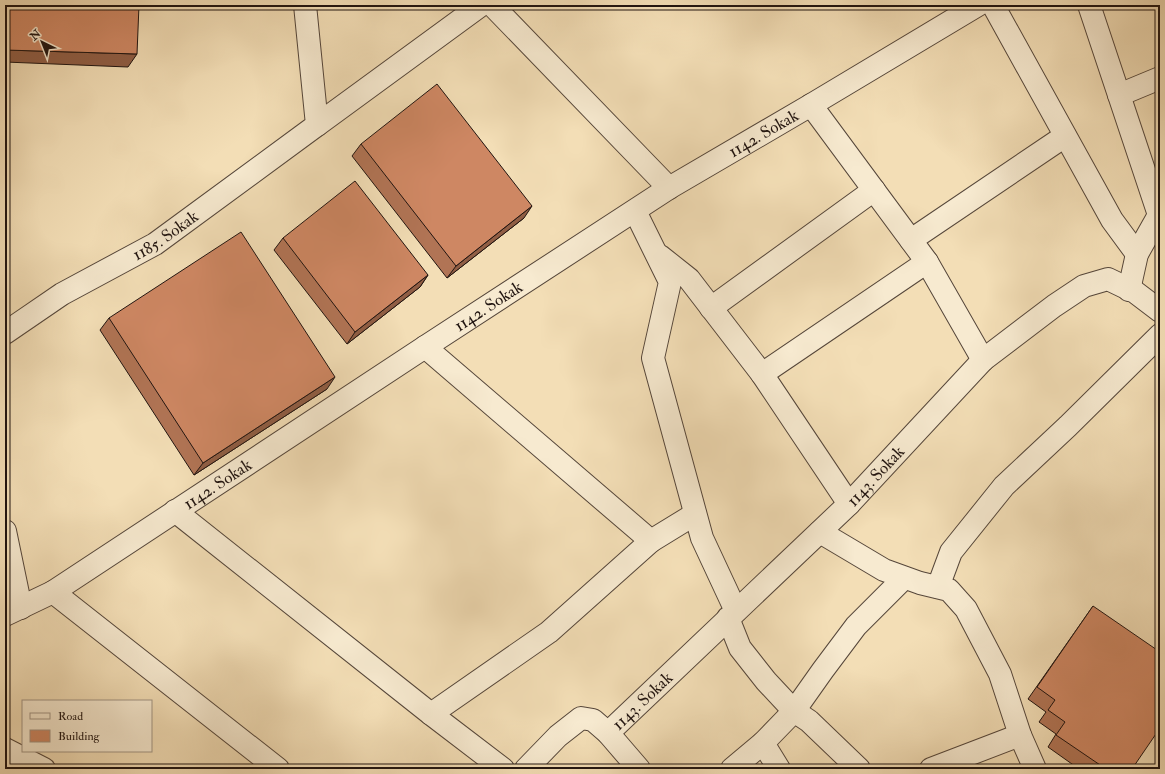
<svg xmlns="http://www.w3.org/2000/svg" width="1165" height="774" viewBox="0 0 1165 774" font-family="'IM FELL Double Pica',serif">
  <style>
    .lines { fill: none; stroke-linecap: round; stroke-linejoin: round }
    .minor-casing { stroke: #55463a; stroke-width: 24 }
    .tertiary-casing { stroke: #55463a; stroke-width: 24 }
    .minor { stroke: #f7ead0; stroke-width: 22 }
    .tertiary { stroke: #f7ead0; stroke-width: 22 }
    .wall { fill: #b17455; stroke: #201410 }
    .shaded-wall { fill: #905e45; stroke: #201410 }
    .building { fill: #ce8763; stroke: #201410 }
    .labels { text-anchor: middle; stroke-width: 4; stroke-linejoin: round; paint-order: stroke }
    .street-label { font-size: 17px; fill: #201410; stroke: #f7ead0 }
  </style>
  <rect width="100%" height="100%" fill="#f3deb6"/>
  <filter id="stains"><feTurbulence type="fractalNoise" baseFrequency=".005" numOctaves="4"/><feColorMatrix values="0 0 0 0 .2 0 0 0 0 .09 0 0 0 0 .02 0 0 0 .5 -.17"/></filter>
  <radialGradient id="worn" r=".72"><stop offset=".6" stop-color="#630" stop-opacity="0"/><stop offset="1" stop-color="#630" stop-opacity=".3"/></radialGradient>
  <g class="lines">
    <defs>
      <g id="minor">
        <path d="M492,5L669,188"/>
        <path d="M993,5L1112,220L1137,254"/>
        <path d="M1089,5L1159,215L1137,254L1129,290"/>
        <path d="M1119,95L1160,78"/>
        <path d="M811,105L927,262L983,360"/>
        <path d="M317,125L481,5"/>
        <path d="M635,211L670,282L653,358L702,538L736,611"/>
        <path d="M911,240L1065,136"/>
        <path d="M660,256L689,279L762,374L849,504"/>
        <path d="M711,308L874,190"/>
        <path id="s1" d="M5,333L62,294L155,244L317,125L305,5"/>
        <path d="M425,347L651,541L695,514"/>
        <path d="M762,374L927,262"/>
        <path d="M175,511L431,714L503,769"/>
        <path d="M5,531L21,608"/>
        <path d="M820,532L884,570L920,583L949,590L966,609L1000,674L1020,735L1035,769"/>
        <path d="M938,587L951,552L1004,486L1068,426L1160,335"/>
        <path d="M53,592L278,769"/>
        <path d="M728,618L740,648L766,681L794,711L809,721L859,769"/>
        <path d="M431,714L549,632L651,541"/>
        <path id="s2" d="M608,733L849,504L983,360L1054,306L1084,286L1108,279L1135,292L1160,311"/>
        <path d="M763,743L779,769"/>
        <path d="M5,749L44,769"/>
        <path d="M526,769L558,736L581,718L593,720L608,733L639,769"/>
        <path d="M732,769L763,743L794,711L823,670L856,626L904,578"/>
        <path d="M931,769L1020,735"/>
      </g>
      <g id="tertiary">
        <path id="s3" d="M5,615L53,592L425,347L669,188L811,105L978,5"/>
      </g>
    </defs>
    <use href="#minor" class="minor-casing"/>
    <use href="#tertiary" class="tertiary-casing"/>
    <use href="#minor" class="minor"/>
    <use href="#tertiary" class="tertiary"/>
  </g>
  <g class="wall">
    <path d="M361,144L524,218L447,278L352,156Z"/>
    <path d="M283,238L428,275L420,287L347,344L274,250Z"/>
    <path d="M109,318L327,389L194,475L100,330Z"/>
    <path d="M1093,606L1132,769H1079L1048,747L1056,734L1039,722L1046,712L1028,699Z"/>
  </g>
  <g class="shaded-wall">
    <path d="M5,50L137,54L128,67L5,62Z"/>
    <path d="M532,206L524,218L447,278L456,266Z"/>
    <path d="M428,275L420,287L347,344L355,332Z"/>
    <path d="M335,377L327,389L194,475L203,463Z"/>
  </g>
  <g class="building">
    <path d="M5,5H139L137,54L5,50Z"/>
    <path d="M437,84L532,206L456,266L361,144Z"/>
    <path d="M355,181L428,275L355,332L283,238Z"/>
    <path d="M241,232L335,377L203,463L109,318Z"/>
    <path d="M1093,606L1160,652V728L1132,769H1106L1056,735L1065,722L1048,710L1055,700L1037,687Z"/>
  </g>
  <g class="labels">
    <g class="street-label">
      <text dy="6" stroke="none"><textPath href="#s3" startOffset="899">1142. Sokak</textPath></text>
      <text dy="6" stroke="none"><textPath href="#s1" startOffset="188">1185. Sokak</textPath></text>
      <text dy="6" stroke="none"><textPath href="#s3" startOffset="574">1142. Sokak</textPath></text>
      <text dy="6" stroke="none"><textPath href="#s2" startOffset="371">1143. Sokak</textPath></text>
      <text dy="6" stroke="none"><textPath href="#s3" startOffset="250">1142. Sokak</textPath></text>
      <text dy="6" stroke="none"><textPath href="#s2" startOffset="47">1143. Sokak</textPath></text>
    </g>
  </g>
  <rect width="1165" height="774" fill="none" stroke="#f3deb6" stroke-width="20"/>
  <rect x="6" y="6" width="1153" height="762" fill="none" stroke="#201410" stroke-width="2"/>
  <rect x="10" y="10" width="1145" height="754" fill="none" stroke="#201410"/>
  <rect x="22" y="700" width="130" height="52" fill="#f7ead0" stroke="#a19483"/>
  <rect x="30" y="713" width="20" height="6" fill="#f7ead0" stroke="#a19483"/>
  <text x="58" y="720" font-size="12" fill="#201410">Road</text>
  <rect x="30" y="730" width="20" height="12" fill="#ce8763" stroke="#a19483"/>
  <text x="58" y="740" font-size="12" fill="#201410">Building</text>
  <g transform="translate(42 42) rotate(317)" stroke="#f7ead0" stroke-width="3" paint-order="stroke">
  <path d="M0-3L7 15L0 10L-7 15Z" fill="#201410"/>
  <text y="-6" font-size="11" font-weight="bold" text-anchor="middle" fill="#201410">N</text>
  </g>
  <rect width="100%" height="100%" filter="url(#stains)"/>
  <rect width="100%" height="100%" fill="url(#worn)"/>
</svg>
